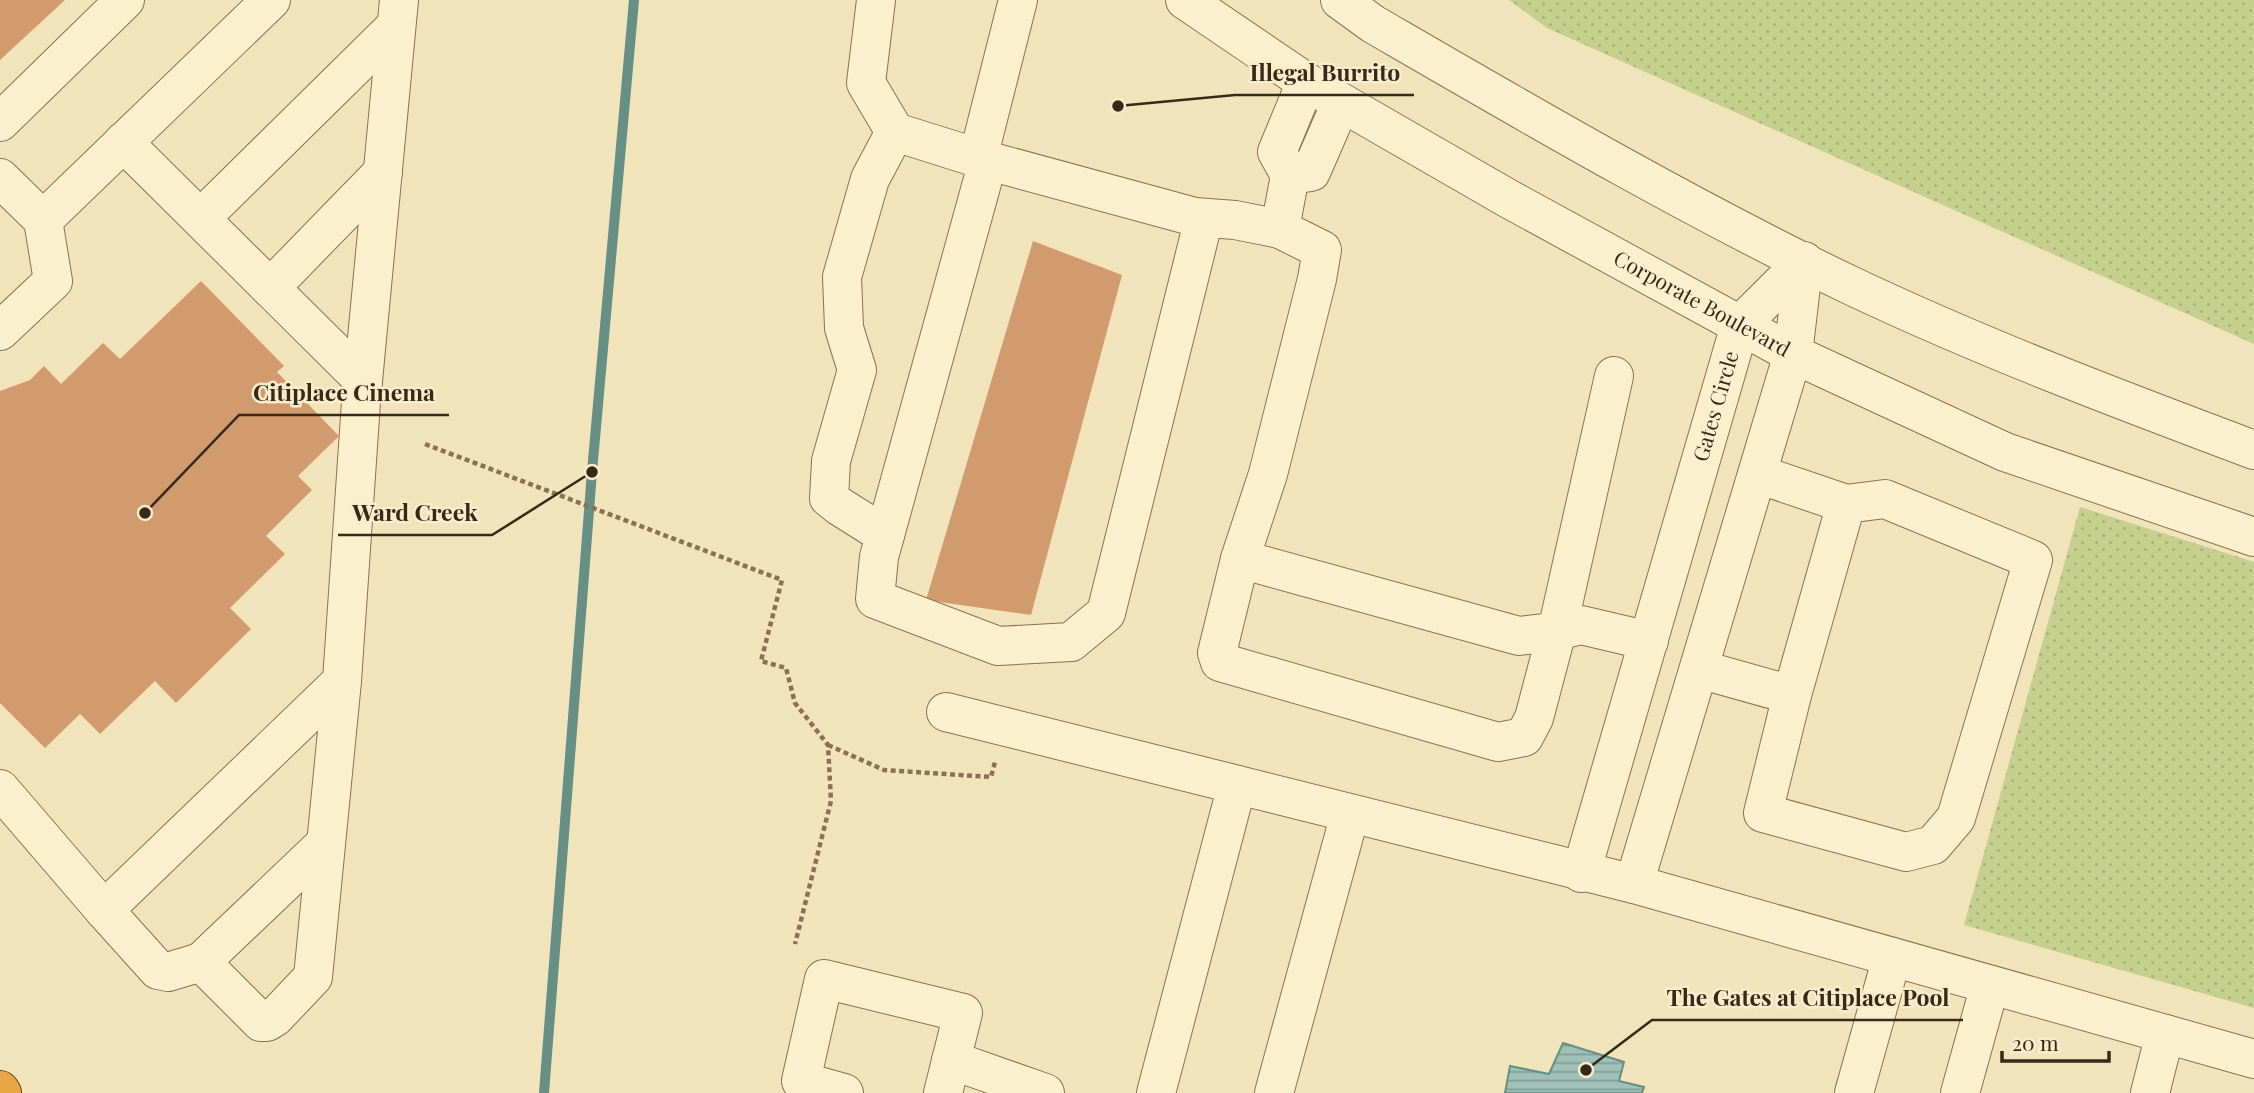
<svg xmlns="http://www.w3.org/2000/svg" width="2254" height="1093" viewBox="0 0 2254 1093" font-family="'Playfair Display',serif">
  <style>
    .grass { fill: url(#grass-dots) }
    .water { fill: url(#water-rules); stroke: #668f86; stroke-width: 2 }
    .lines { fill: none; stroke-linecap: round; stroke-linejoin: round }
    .stream { stroke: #668f86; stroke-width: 10 }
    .building { fill: #d29b6d }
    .minor-casing { stroke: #897253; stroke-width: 40 }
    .highway-casing { stroke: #553f29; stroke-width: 40 }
    .path { stroke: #897253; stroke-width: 4.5; stroke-dasharray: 5 3.5; stroke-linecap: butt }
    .minor { stroke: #fbf0ce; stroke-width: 38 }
    .highway { stroke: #e9a642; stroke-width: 38 }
    .labels { text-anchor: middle; stroke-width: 5; stroke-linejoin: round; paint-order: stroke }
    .street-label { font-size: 21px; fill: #36291a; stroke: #f8ecca }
    .leader { fill: none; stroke: #36291a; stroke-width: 2.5 }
    .callout-dot { fill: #36291a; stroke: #f8ecca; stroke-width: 2.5 }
    .callout-label { font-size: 23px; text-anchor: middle; font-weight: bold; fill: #36291a; stroke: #f8ecca; stroke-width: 5; stroke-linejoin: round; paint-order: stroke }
  </style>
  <defs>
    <pattern id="grass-dots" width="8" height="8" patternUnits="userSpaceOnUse" patternTransform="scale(1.75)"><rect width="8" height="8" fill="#c5cf8e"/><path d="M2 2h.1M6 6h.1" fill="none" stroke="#aab27a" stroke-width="1.8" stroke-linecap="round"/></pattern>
    <pattern id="water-rules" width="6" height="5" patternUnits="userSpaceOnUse" patternTransform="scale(1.75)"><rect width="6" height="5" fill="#9fc1b8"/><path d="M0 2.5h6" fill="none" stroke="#829d95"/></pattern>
  </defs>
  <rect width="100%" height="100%" fill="#f1e3ba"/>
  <g class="grass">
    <path d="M1509,0H2254V344L1547,28Z"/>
    <path d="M2080,507L2254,562V1008L1964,925Z"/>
  </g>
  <path class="water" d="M1563,1043L1624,1062L1619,1081L1644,1087L1642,1093H1505L1510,1066L1549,1074Z"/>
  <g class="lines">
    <path class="stream" d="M544,1093L592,472L634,0"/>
  </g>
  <g class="building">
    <path d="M0,0H65L0,60Z"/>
    <path d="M1033,241L1122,275L1031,615L926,600Z"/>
    <path d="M201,281L284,366L277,372L339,436L298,476L312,490L266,536L285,554L230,608L251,629L176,703L155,681L100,734L80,714L45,748L0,703V391L30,380L44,366L61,384L103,343L120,359Z"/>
  </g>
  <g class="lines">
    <defs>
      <g id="minor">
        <path d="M876,0L866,83L895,132L978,158L1018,0"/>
        <path id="s1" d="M1185,0L1306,82L1509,199L1793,354L2005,452L2254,537"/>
        <path d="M1340,0L1373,24C1530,115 1687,207 1852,286C1983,348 2118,399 2254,450"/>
        <path d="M0,122L125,0"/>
        <path d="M123,142L363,380"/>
        <path d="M978,158L1195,217L1235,220L1280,229L1290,175L1277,152L1306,82"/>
        <path d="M988,161L879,557L875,599L998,646L1071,642L1106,613L1204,218"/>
        <path d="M1290,175L1311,172L1341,103"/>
        <path d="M0,178L43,220L53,281L0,331"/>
        <path d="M201,218L396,26"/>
        <path d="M43,220L271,0"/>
        <path d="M1280,229L1322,250L1317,279L1268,474L1240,559L1519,636L1552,632L1581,625L1649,641"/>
        <path d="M270,288L383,172"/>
        <path d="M885,535L839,506L829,498L831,461L857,370L844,328L842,277L870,179L895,132"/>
        <path d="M1240,559L1217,653L1220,662L1498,742L1524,737L1534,718L1557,631L1614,376"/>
        <path d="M1699,669L1792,695L1846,504L1758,474"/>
        <path d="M1792,695L1763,813L1906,852L1933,845L1956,818L2033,560L1885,499L1846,504"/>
        <path d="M946,712L1634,884L2254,1059"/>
        <path d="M0,789L104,910L342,681L361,402L399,0"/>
        <path id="s2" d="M1581,873L1740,325L1804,261L1793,354L1634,884"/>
        <path d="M104,910L158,970L168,972L201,962L261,1022H267L275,1017L313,977L342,681"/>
        <path d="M201,962L326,843"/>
        <path d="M951,1060L1045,1093"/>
        <path d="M844,1093L801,1081L824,979L963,1013L943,1093"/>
        <path d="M1156,1093L1237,785"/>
        <path d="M1274,1093L1350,814"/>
        <path d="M1854,1093L1892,957"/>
        <path d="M1960,1093L1990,985"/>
        <path d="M2150,1093L2165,1034"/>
      </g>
      <path id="highway" d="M0,1090L2,1093"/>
    </defs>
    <use href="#minor" class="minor-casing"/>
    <use href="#highway" class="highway-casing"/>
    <g class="path">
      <path d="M425,444L782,580L761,661L786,668L795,703L828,745L831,801L795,944"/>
      <path d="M828,745L884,770L991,777L995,762"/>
    </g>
    <use href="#minor" class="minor"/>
    <use href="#highway" class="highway"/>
  </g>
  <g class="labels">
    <g class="street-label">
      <text dy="7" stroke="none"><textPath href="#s1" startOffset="600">Corporate Boulevard</textPath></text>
      <text dy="7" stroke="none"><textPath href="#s2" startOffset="486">Gates Circle</textPath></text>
    </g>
  </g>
  <path class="leader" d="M1118 106L1235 95H1414M145 513L239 415H449M592 472L492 535H338M1586 1070L1652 1020H1963"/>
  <g class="callout-dot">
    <circle cx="1118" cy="106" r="7"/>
    <circle cx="145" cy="513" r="7"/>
    <circle cx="592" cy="472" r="7"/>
    <circle cx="1586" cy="1070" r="7"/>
  </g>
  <g class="callout-label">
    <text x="1325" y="81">Illegal Burrito</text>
    <text x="344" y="401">Citiplace Cinema</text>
    <text x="415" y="521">Ward Creek</text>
    <text x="1808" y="1006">The Gates at Citiplace Pool</text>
  </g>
  <path d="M2002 1051v10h107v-10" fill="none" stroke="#36291a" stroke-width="3.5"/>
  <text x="2012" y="1051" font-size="21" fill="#36291a" stroke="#f8ecca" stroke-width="5" paint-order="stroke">20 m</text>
</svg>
